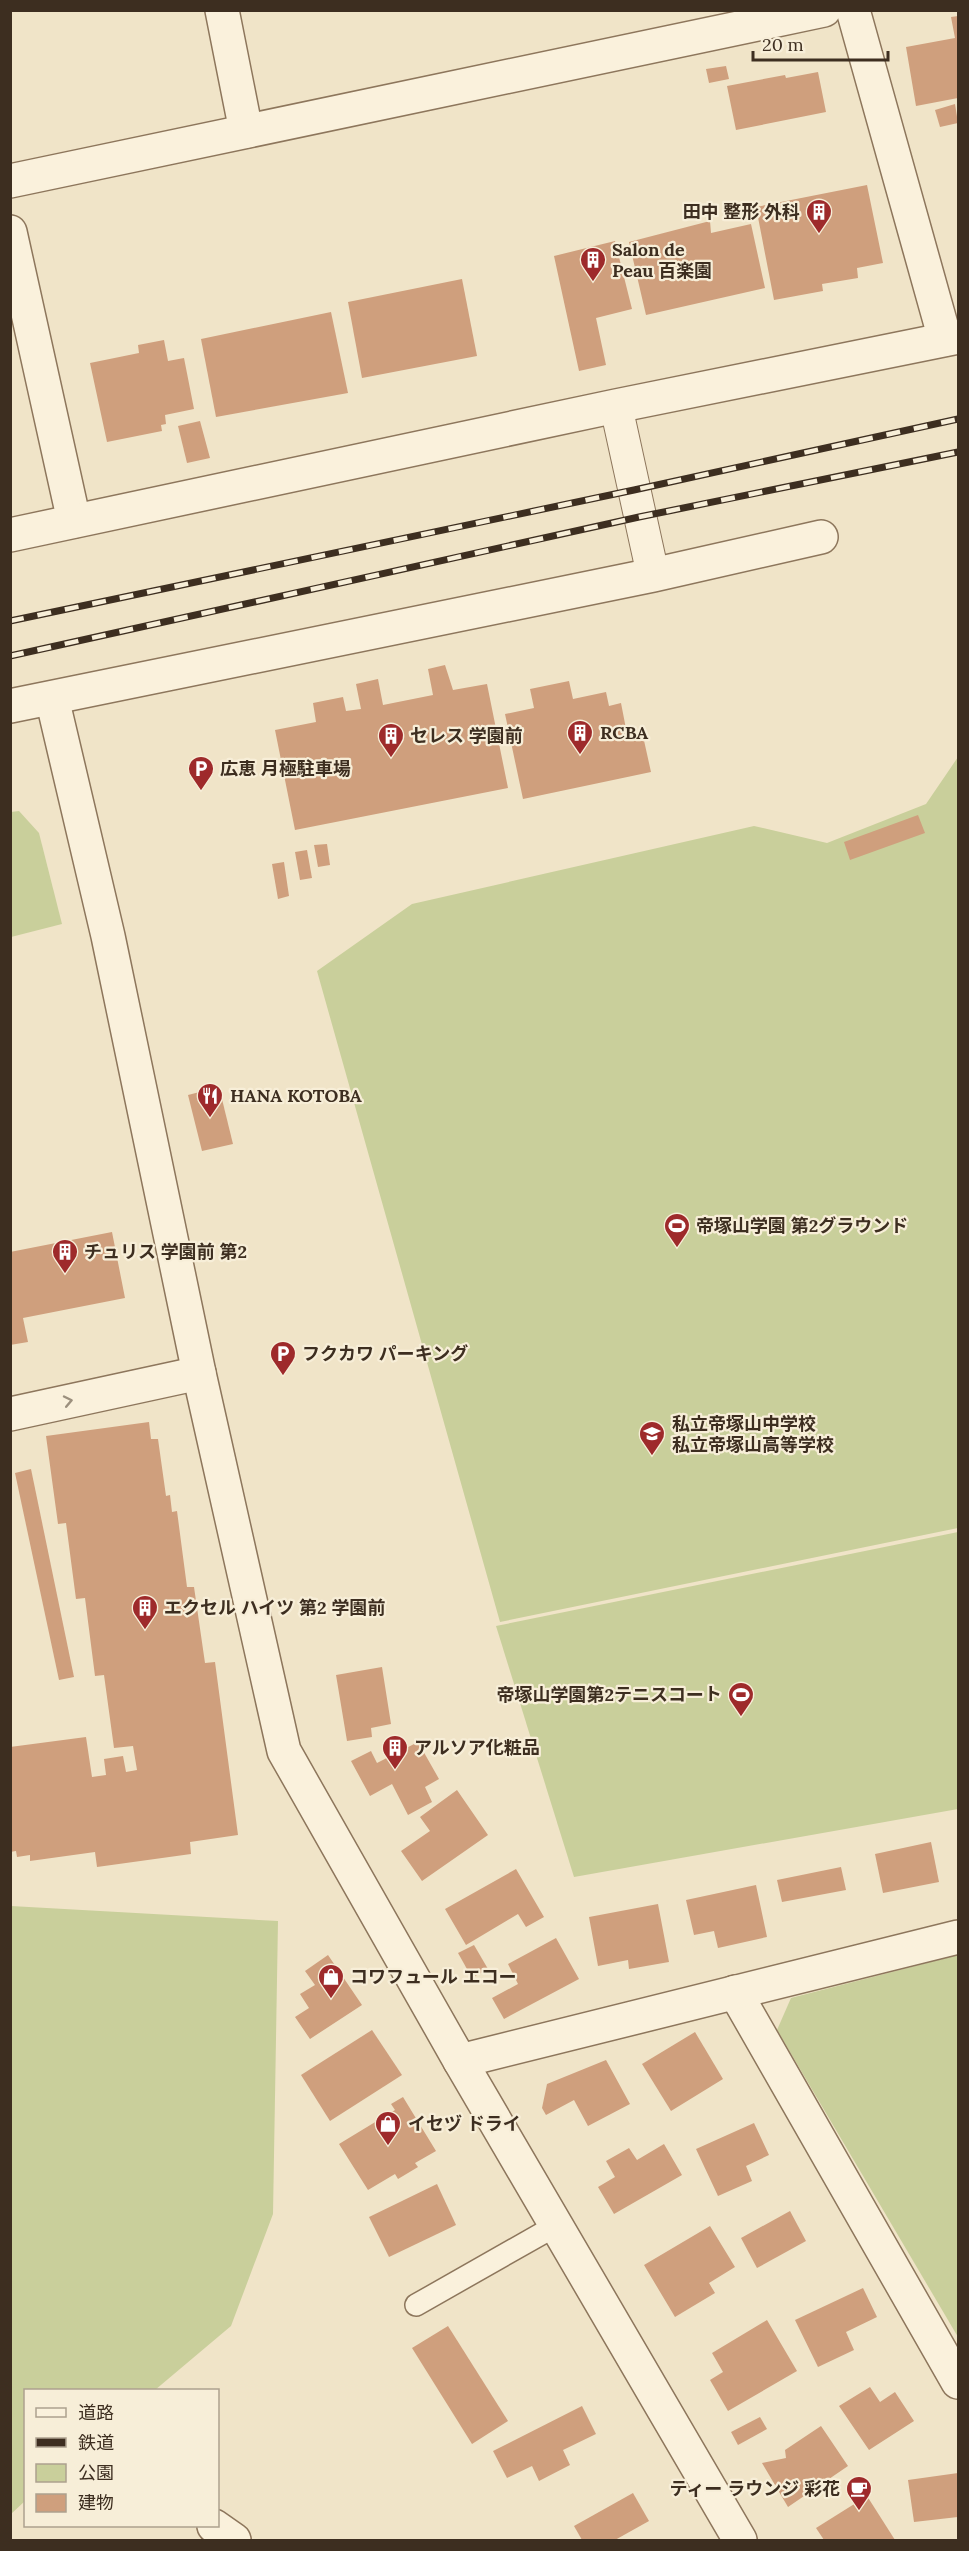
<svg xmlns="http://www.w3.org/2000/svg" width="969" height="2551" viewBox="0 0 969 2551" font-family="Lora,'Noto Sans JP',serif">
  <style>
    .green { fill: #c9cf9b }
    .building { fill: #cf9f7d }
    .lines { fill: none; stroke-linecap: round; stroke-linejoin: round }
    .service-casing { stroke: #8d765c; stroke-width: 24 }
    .pedestrian-casing { stroke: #8d765c; stroke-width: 34 }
    .minor-casing { stroke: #8d765c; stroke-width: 36 }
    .tertiary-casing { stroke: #8d765c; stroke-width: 36 }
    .service { stroke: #faf1dc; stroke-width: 21 }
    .pedestrian { stroke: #faf1dc; stroke-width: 32 }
    .minor { stroke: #faf1dc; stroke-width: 33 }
    .tertiary { stroke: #faf1dc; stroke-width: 33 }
    .rail-casing { stroke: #3d2e20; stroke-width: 7 }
    .rail { stroke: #f7eed8; stroke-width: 4.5; stroke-dasharray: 14; stroke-linecap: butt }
    .oneway { stroke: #9c907e }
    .labels { text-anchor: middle; stroke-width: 4.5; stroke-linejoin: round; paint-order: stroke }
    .poi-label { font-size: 18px; font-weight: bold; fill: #3d2e20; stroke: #f7eed8; text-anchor: start }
  </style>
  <rect width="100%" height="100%" fill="#f0e4c8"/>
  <g class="green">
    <path d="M958,757V1528L500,1622L317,971L412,904L754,826L827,843L926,804Z"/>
    <path d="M19,811L39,833L62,924L11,937V812Z"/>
    <path d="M958,1532V1809L574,1877L496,1626Z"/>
    <path d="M11,1906L278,1921L273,2214L231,2326L155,2390H26L25,2501L11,2514Z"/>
    <path d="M958,1955V2337L777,2030L791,1998Z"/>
  </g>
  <g class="building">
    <path d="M958,16V98L916,106L906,47L955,38L951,17Z"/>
    <path d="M726,66L729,79L709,83L706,69Z"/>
    <path d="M818,72L826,112L736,130L727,86L785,75L786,78Z"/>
    <path d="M955,104L958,123L940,127L935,110Z"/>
    <path d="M867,185L883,263L857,268L858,278L822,284L823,291L774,300L756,207Z"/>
    <path d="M710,221L711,233L751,224L765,288L646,315L629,242Z"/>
    <path d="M615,241L632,309L596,318L606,365L579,371L554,256Z"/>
    <path d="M462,279L477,356L362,378L348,302Z"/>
    <path d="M331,312L348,393L216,417L201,339Z"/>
    <path d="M164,340L168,361L184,358L194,409L165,415L166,424L161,425L162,431L107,442L90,363L139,353L138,345Z"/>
    <path d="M200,421L210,458L187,463L178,426Z"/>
    <path d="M445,665L453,690L487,684L508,788L295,830L275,730L316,722L313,703L343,697L346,711L361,709L356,684L378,679L383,705L433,695L428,669Z"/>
    <path d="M569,681L573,699L606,692L609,706L621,703L628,739L643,736L651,772L523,799L505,714L534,708L530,689Z"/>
    <path d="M918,815L925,833L850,860L844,842Z"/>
    <path d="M327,844L330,865L318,867L314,845Z"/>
    <path d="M307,850L312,878L300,880L295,852Z"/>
    <path d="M284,862L289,896L278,899L272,864Z"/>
    <path d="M219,1087L233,1144L202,1151L188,1095Z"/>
    <path d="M112,1232L125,1298L23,1318L28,1342L10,1345V1252Z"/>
    <path d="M149,1422L151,1439H158L166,1496L170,1495L172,1512L177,1511L187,1587H194L205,1663L215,1662L238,1835L190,1842L191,1854L97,1867L95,1852L30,1861V1855L17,1857L16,1851L10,1852V1747L86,1737L92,1777L106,1775L104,1759L123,1756L126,1772L137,1770L133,1746L114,1748L104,1675L95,1676L85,1598L76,1599L66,1523L58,1524L46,1436Z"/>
    <path d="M31,1469L74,1677L59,1680L15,1473Z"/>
    <path d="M382,1667L391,1724L371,1728L372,1737L347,1741L336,1675Z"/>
    <path d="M418,1742L439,1779L425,1787L432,1802L408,1815L392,1784L370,1796L351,1761L371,1751L377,1763Z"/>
    <path d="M457,1790L488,1835L422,1881L401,1851L430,1831L420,1817Z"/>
    <path d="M931,1842L939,1882L883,1893L875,1854Z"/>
    <path d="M841,1867L846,1890L782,1902L777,1880Z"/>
    <path d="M516,1869L544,1917L526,1927L518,1914L466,1945L445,1909Z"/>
    <path d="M756,1885L767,1937L718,1948L714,1931L694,1935L686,1900Z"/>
    <path d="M658,1904L669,1962L629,1969L628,1960L598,1966L589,1917Z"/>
    <path d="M556,1938L579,1979L504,2019L492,1998L518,1984L508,1964Z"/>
    <path d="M474,1945L488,1969L472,1978L458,1953Z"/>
    <path d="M328,1955L362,2005L310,2039L295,2017L309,2008L300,1994L315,1985L305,1971Z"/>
    <path d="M372,2030L402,2075L330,2121L301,2075Z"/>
    <path d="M695,2032L723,2079L671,2111L642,2064Z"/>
    <path d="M606,2060L630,2104L588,2126L574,2100L546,2115L542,2108L547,2084Z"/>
    <path d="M403,2097L436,2151L415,2163L418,2167L398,2179L395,2174L368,2190L339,2144L395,2110L391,2104Z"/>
    <path d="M754,2123L769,2155L746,2166L752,2181L718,2196L696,2149Z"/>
    <path d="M664,2144L682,2175L614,2214L598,2187L615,2177L606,2161L629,2148L637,2160Z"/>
    <path d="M437,2184L456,2225L389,2257L369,2217Z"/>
    <path d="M790,2211L806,2241L757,2268L741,2238Z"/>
    <path d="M710,2226L735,2267L709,2283L715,2293L675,2317L644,2265Z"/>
    <path d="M863,2288L877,2317L846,2332L854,2350L818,2367L795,2320Z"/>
    <path d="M767,2320L797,2371L728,2411L710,2380L723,2372L712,2353Z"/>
    <path d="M448,2326L508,2421L472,2444L412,2348Z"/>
    <path d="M870,2387L880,2402L895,2392L914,2421L869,2450L839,2406Z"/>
    <path d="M582,2406L596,2434L563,2450L570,2465L539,2481L532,2466L507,2478L493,2451Z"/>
    <path d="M760,2417L767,2429L738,2445L731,2432Z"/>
    <path d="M821,2426L848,2466L788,2507L762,2463L786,2458L785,2450Z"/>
    <path d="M958,2473V2517L914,2522L908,2480Z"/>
    <path d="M633,2493L649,2521L615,2540H582L574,2526Z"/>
    <path d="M867,2496L895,2540H824L816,2528Z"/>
  </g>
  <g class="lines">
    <defs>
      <path id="service" d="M416,2305L557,2225"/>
      <path id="pedestrian" d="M616,406L653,575"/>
      <g id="minor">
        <path d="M222,10L246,131"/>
        <path d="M853,10L945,339"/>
        <path d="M10,181L824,10"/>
        <path d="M10,232L74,521"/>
        <path d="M10,1414L199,1373"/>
        <path d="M735,1992L958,2382"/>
        <path d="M460,2061L958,1937"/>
        <path d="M214,2526L234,2540"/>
      </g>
      <g id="tertiary">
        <path d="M10,535L616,406L958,337"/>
        <path d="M52,698L108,936L199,1373L284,1751L460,2061L740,2540"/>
        <path d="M10,706L653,575L821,537"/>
      </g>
    </defs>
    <use href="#service" class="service-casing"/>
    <use href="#pedestrian" class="pedestrian-casing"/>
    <use href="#minor" class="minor-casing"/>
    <use href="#tertiary" class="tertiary-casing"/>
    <use href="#service" class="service"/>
    <use href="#pedestrian" class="pedestrian"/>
    <use href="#minor" class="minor"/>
    <use href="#tertiary" class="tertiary"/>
    <defs>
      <g id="rail">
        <path d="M10,621L634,490L958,419"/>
        <path d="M10,656L639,517L958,452"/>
      </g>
    </defs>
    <use href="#rail" class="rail-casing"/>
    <use href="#rail" class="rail"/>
  </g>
  <defs><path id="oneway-chevron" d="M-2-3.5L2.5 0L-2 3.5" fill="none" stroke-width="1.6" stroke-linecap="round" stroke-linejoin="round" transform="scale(1.5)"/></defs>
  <use class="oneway" href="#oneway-chevron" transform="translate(68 1401) rotate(-12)"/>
  <defs>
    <symbol id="building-pin" viewBox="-11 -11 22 30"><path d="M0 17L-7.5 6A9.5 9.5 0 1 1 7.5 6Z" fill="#9e2a2b" stroke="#f7eed8"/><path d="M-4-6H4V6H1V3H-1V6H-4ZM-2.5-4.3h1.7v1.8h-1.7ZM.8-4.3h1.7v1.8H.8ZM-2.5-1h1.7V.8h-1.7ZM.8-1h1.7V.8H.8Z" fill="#fff"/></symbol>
    <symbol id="parking-pin" viewBox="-11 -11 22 30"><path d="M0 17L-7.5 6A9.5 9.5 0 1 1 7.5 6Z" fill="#9e2a2b" stroke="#f7eed8"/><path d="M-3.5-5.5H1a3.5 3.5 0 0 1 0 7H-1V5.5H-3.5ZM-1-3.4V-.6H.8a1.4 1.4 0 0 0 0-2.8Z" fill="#fff"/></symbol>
    <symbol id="restaurant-pin" viewBox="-11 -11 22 30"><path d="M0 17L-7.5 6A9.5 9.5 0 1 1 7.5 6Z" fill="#9e2a2b" stroke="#f7eed8"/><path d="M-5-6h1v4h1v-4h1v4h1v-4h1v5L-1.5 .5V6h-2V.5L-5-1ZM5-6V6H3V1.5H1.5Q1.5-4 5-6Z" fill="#fff"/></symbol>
    <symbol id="stadium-pin" viewBox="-11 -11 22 30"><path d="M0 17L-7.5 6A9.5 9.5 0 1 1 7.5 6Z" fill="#9e2a2b" stroke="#f7eed8"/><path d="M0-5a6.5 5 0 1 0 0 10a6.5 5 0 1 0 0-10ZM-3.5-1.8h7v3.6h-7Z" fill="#fff"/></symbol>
    <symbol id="school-pin" viewBox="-11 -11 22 30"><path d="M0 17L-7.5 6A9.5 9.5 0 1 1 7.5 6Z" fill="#9e2a2b" stroke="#f7eed8"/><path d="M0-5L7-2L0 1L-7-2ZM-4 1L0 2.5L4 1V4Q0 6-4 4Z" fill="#fff"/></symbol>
    <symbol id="shop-pin" viewBox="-11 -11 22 30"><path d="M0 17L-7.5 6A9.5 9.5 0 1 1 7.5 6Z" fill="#9e2a2b" stroke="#f7eed8"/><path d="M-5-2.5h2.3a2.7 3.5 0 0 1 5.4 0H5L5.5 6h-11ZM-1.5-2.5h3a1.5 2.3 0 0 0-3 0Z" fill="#fff"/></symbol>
    <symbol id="cafe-pin" viewBox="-11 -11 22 30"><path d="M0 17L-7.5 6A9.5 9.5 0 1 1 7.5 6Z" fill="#9e2a2b" stroke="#f7eed8"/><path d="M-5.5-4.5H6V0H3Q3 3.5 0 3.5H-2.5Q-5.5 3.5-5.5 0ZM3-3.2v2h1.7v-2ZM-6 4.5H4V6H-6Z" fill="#fff"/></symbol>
  </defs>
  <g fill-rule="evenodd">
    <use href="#building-pin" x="804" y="197" width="30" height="40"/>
    <use href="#building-pin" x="578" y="245" width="30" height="40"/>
    <use href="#building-pin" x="565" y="718" width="30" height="40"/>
    <use href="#building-pin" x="376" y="721" width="30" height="40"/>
    <use href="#parking-pin" x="186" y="754" width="30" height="40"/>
    <use href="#restaurant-pin" x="195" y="1081" width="30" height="40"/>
    <use href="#stadium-pin" x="662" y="1211" width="30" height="40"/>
    <use href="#building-pin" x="50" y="1237" width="30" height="40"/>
    <use href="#parking-pin" x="268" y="1339" width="30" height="40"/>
    <use href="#school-pin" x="637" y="1419" width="30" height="40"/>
    <use href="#building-pin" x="130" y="1593" width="30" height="40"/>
    <use href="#stadium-pin" x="726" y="1680" width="30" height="40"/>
    <use href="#building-pin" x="380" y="1733" width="30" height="40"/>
    <use href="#shop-pin" x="316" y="1962" width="30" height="40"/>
    <use href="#shop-pin" x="373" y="2109" width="30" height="40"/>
    <use href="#cafe-pin" x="844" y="2474" width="30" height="40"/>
  </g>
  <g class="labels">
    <g class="poi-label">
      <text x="800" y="218" text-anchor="end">田中 整形 外科</text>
      <text x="612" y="256">Salon de<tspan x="612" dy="21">Peau 百楽園</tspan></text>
      <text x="600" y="739">RCBA</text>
      <text x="410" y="742">セレス 学園前</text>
      <text x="220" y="775">広恵 月極駐車場</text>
      <text x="230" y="1102">HANA KOTOBA</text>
      <text x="696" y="1232">帝塚山学園 第2グラウンド</text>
      <text x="84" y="1258">チュリス 学園前 第2</text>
      <text x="302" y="1360">フクカワ パーキング</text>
      <text x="672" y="1430">私立帝塚山中学校<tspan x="672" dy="21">私立帝塚山高等学校</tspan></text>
      <text x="164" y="1614">エクセル ハイツ 第2 学園前</text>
      <text x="722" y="1701" text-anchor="end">帝塚山学園第2テニスコート</text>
      <text x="414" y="1754">アルソア化粧品</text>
      <text x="350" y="1983">コワフュール エコー</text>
      <text x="408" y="2130">イセヅ ドライ</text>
      <text x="840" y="2495" text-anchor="end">ティー ラウンジ 彩花</text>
    </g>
  </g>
  <rect width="969" height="2551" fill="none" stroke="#3d2e20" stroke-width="24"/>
  <rect x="24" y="2389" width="195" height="138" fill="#f7eed8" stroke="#ada18e" stroke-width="1.5"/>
  <rect x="36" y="2408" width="30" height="9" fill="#faf1dc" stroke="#ada18e" stroke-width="1.5"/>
  <text x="78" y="2419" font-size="18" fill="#3d2e20">道路</text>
  <rect x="36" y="2438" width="30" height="9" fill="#3d2e20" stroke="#ada18e" stroke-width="1.5"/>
  <text x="78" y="2449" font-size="18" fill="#3d2e20">鉄道</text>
  <rect x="36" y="2464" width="30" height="18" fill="#c9cf9b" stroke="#ada18e" stroke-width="1.5"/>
  <text x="78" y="2479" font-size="18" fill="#3d2e20">公園</text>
  <rect x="36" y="2494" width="30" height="18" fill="#cf9f7d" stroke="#ada18e" stroke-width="1.5"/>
  <text x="78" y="2509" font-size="18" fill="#3d2e20">建物</text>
  <path d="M753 51v9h135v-9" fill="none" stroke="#3d2e20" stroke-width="3"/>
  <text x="762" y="51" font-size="18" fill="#3d2e20" stroke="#f7eed8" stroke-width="4.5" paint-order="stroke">20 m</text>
</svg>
